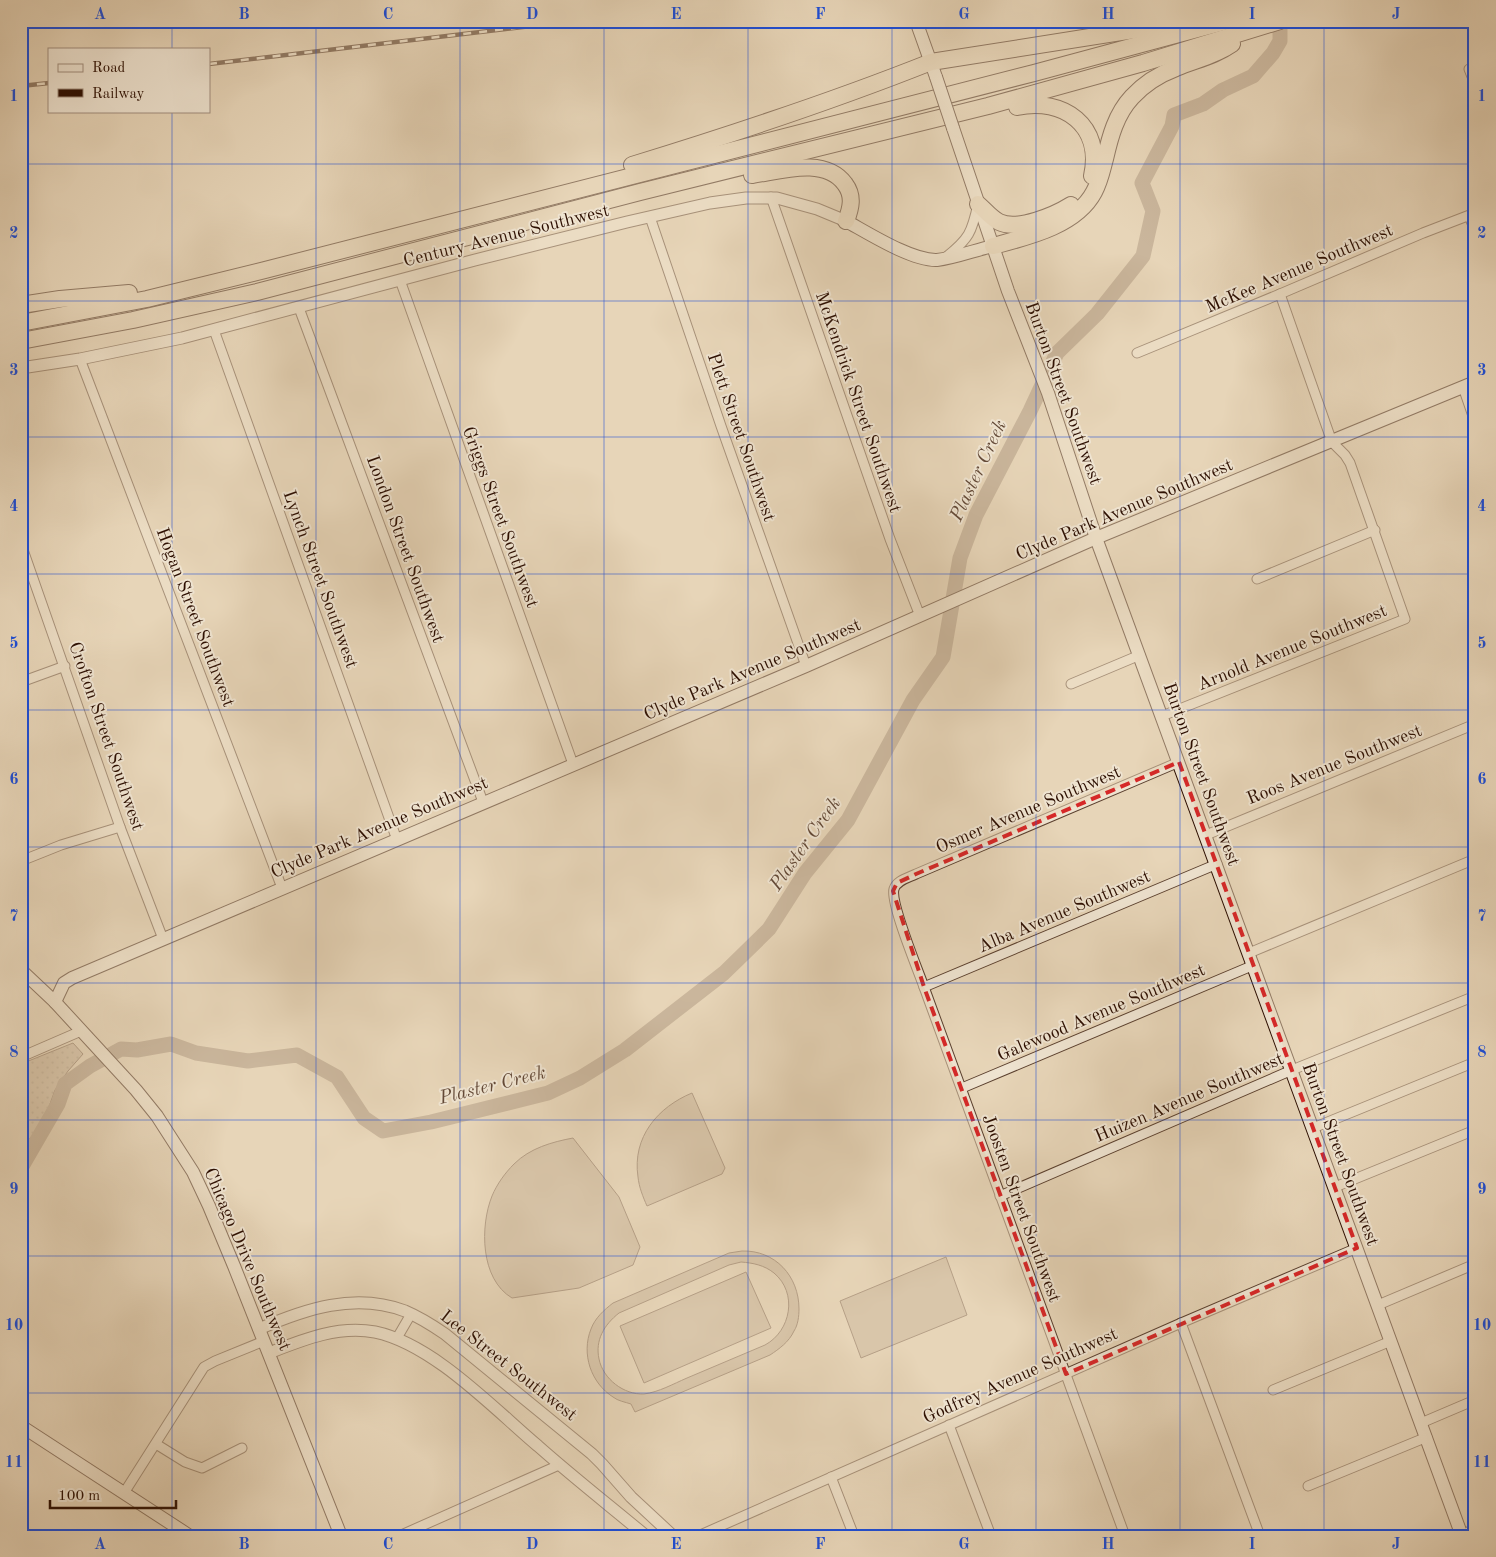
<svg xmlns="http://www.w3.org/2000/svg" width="1496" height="1557" viewBox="0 0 1496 1557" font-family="'Old Standard TT',serif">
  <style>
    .grass { fill: url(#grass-dots); stroke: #7a604d }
    .garden { fill: #c7b399; stroke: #7a604d; fill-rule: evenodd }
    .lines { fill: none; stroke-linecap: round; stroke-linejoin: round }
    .river { stroke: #a7917a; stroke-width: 15 }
    .minor-casing { stroke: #5b402f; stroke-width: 11 }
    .tertiary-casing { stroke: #5b402f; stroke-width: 13 }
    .secondary-casing { stroke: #2c0e01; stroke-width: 14 }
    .motorway-casing { stroke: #2c0e01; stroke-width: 18 }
    .minor { stroke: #efe4d1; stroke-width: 9 }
    .tertiary { stroke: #efe4d1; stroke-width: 11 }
    .secondary { stroke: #efe4d1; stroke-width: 12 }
    .motorway { stroke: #e7d5b8; stroke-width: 16 }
    .rail-casing { stroke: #2c0e01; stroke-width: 4.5 }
    .rail { stroke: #efe4d1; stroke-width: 2.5; stroke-dasharray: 8; stroke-linecap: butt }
    .secondary-bridge-casing { stroke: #2c0e01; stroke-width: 14; stroke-linecap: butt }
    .secondary-bridge { stroke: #efe4d1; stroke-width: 12 }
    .marked { fill: none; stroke: #d62828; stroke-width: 4; stroke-dasharray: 10 6; stroke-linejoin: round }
    .grid { fill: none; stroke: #1d4ed8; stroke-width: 1; stroke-opacity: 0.55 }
    .labels { text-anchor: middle; stroke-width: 4; stroke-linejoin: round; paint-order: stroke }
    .street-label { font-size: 18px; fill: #2c0e01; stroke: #efe4d1 }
    .water-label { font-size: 19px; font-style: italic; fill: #634937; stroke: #efe4d1 }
    .neatline { fill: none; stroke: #1d4ed8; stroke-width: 2 }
    .grid-label { font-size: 16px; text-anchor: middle; font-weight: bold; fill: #1d4ed8 }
  </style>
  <defs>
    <pattern id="grass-dots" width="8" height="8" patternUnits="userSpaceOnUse" patternTransform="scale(1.25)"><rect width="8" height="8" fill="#c7b399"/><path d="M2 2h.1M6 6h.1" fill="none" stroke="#ab9982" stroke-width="1.8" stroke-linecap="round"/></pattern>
  </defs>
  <rect width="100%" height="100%" fill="#e7d5b8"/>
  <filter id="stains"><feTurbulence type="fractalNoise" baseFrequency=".004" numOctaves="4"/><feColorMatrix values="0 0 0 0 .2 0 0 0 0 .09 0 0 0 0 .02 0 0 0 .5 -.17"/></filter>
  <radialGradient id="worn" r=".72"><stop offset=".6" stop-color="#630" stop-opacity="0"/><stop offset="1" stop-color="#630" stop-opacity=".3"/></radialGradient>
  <path class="grass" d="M73,1043L83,1054L68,1071L55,1090L41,1129L21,1146V1064Z"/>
  <g class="garden">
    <path d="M692,1093L725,1168L722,1174L647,1206C643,1197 639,1187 638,1177C632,1137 658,1107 692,1093Z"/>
    <path d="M573,1138L619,1197L640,1247L633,1265L579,1288L512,1298C480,1279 480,1226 492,1196C497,1184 505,1173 514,1164C530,1148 552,1142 573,1138Z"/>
    <path d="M742,1251C775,1250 799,1276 799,1309C799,1316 798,1325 794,1331C789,1342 779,1349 770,1355L635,1412L631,1404C625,1402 618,1401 613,1397C591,1383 581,1354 591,1329C595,1318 604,1310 613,1303L729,1253ZM741,1262C753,1263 764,1265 774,1273C798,1293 791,1331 765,1345C739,1356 713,1367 687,1378C673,1384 659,1392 644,1394C624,1395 603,1379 599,1359C595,1340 604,1325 619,1313L729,1265Z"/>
    <path d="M946,1257L967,1315L861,1358L840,1301Z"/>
    <path d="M746,1272L771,1328L644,1383L620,1326Z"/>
  </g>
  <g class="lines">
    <path class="river" d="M21,1168L58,1104L65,1084L90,1066L121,1049L137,1050L171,1044L196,1053L248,1061L297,1055L337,1077L364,1118L383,1131L431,1122L548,1093L580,1078L625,1050L724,973L769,929L805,873L848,820L913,700L943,657L960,558L976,515L1030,411L1057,353L1097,314L1143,256L1153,211L1142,183L1172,126L1174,115L1203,104L1223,90L1253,76L1273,53L1280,41V21"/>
    <defs>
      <g id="minor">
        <path d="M1469,69L1475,84"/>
        <path d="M771,197L890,539L920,616"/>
        <path d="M1469,216L1475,230"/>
        <path d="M650,217L721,426L806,666"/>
        <path d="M946,257C969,239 972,232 978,204"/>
        <path d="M400,280L573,764"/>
        <path d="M299,308L483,802"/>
        <path d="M214,330L397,840"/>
        <path d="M1137,353L1280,294L1423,233L1475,213"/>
        <path d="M80,359L282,888"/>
        <path d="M1463,387L1475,422"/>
        <path d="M21,544L120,827L163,939"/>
        <path d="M1257,579L1375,530"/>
        <path d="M21,682L65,666"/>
        <path d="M1071,684L1140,655"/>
        <path d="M1162,716L1405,619L1350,463L1345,455L1332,442L1280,294"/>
        <path d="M1206,835L1475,724"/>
        <path d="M21,861L61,845L120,827"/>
        <path d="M1249,953L1475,859"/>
        <path d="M924,987L1217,864"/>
        <path d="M21,1057L81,1031"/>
        <path d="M962,1088L1254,965"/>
        <path d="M1313,1128L1475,1062"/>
        <path d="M1335,1187L1475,1130"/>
        <path d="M1000,1196L1292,1070L1475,996"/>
        <path d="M1378,1305L1475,1264"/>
        <path d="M1181,1323L1260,1536"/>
        <path d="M397,1338L411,1314"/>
        <path d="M1273,1390L1391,1341"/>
        <path d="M1421,1423L1475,1400"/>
        <path d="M949,1425L991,1536"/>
        <path d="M156,1444L185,1462L202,1468L242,1448"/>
        <path d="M831,1477L854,1536"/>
        <path d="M1308,1486L1427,1437"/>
        <path d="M124,1493L204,1367L215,1361L264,1341"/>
        <path d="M399,1536L559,1465"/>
        <path d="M698,1536L1181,1323L1357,1248"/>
        <path d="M1125,1536L924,987C918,970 890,903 894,889C897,880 908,878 916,874L1179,762"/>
        <path d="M1463,1536L1475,1527"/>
      </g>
      <g id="tertiary">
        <path d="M21,368L80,359L182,338L475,260L627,222L710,203L746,198H777L817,209L846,221"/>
        <path d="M259,1329C305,1309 355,1292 405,1311C419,1317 432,1325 445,1334L592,1454L602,1464L631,1497L673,1536"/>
        <path d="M269,1353C302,1340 338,1325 375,1332C433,1344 493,1408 538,1446C573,1477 610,1506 646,1536"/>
      </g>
      <g id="secondary">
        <path d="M916,21L936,77"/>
        <path d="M953,128L1008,291L1048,393L1096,538L1462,1536"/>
        <path d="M846,221C868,233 912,261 937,260C955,258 975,250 993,246"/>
        <path d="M21,970L55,1002L136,1090L157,1116L193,1172L209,1206L234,1266L341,1536"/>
        <path d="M55,1002L64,983L72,978L806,666L1096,538L1475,382"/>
        <path d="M21,1426L190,1536"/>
      </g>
      <g id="motorway">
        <path d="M1017,107C1064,97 1103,126 1092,176"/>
        <path d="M632,165C733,134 833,101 931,62L1191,21"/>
        <path d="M752,175C780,171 825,156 845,184C854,196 851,208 846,221"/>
        <path d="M978,204C985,210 991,218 999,222C1018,231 1055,215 1071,205"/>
        <path d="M993,246C1027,237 1076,226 1094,192C1100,181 1102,170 1105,159C1110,137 1116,114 1132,97C1144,84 1160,74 1176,68C1195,60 1215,56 1232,44"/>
        <path d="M21,305L60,299L129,293"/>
        <path d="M21,323L147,299L265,270L1034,73L1227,21"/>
        <path d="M21,341L133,320L257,292L640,192L988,106L1143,63L1280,21"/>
      </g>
    </defs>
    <use href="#minor" class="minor-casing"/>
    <use href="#tertiary" class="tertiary-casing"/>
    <use href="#secondary" class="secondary-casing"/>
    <use href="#motorway" class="motorway-casing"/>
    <use href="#minor" class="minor"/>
    <use href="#tertiary" class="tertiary"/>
    <use href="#secondary" class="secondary"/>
    <use href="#motorway" class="motorway"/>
    <defs>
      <g id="rail">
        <path d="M209,64L574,21"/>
        <path d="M21,86L49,83"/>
      </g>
    </defs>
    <use href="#rail" class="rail-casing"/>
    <use href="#rail" class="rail"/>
    <defs>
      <path id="secondary-bridge" d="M936,77L953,128"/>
    </defs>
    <use href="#secondary-bridge" class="secondary-bridge-casing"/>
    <use href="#secondary-bridge" class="secondary-bridge"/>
  </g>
  <path d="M0 0H1496V1557H0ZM1179,762L1357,1248L1066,1374L924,987L893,891L897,883L916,874Z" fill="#e7d5b8" fill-opacity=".55" fill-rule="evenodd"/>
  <path class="marked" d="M1179,762L1357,1248L1066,1374L924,987L893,891L897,883L916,874Z"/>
  <path class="grid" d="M172,21V49M316,21V1536M460,21V1536M604,21V1536M748,21V1536M892,21V1536M1036,21V1536M1180,21V1536M1324,21V1536M172,111V1536M21,164H1475M21,301H1475M21,437H1475M21,574H1475M21,710H1475M21,847H1475M21,983H1475M21,1120H1475M21,1256H1475M21,1393H1475"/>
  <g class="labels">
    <g class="street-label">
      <text transform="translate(506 235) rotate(-14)" y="6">Century Avenue Southwest</text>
      <text transform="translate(1299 268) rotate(-23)" y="6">McKee Avenue Southwest</text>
      <text transform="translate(1064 393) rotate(70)" y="6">Burton Street Southwest</text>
      <text transform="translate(859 402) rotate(71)" y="6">McKendrick Street Southwest</text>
      <text transform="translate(742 437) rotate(71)" y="6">Plett Street Southwest</text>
      <text transform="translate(1124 509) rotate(-23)" y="6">Clyde Park Avenue Southwest</text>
      <text transform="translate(501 517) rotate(70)" y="6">Griggs Street Southwest</text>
      <text transform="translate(406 549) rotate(70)" y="6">London Street Southwest</text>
      <text transform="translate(321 579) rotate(70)" y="6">Lynch Street Southwest</text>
      <text transform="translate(196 617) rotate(69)" y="6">Hogan Street Southwest</text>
      <text transform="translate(1292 647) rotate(-22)" y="6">Arnold Avenue Southwest</text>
      <text transform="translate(752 669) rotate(-23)" y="6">Clyde Park Avenue Southwest</text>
      <text transform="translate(107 736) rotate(71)" y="6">Crofton Street Southwest</text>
      <text transform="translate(1334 764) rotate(-22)" y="6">Roos Avenue Southwest</text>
      <text transform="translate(1202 774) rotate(70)" y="6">Burton Street Southwest</text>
      <text transform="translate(1028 809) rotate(-23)" y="6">Osmer Avenue Southwest</text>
      <text transform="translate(379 827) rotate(-23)" y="6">Clyde Park Avenue Southwest</text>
      <text transform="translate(1064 911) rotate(-23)" y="6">Alba Avenue Southwest</text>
      <text transform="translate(1101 1012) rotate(-23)" y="6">Galewood Avenue Southwest</text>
      <text transform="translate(1189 1097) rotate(-23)" y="6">Huizen Avenue Southwest</text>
      <text transform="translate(1341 1154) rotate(70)" y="6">Burton Street Southwest</text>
      <text transform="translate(1022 1208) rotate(70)" y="6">Joosten Street Southwest</text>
      <text transform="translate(248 1259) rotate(67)" y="6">Chicago Drive Southwest</text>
      <text transform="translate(509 1365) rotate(38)" y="6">Lee Street Southwest</text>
      <text transform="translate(1020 1375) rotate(-24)" y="6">Godfrey Avenue Southwest</text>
    </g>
    <g class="water-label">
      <text transform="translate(977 470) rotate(-65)" y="7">Plaster Creek</text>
      <text transform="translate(804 843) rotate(-55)" y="7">Plaster Creek</text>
      <text transform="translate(492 1084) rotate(-14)" y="7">Plaster Creek</text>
    </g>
  </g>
  <rect width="1496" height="1557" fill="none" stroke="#e7d5b8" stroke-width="55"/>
  <rect x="48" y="48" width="162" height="65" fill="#efe4d1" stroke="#a18e7e"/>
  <rect x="58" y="64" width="25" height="8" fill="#efe4d1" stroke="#a18e7e"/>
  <text x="92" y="72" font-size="15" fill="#2c0e01">Road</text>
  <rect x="58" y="89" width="25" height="8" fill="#2c0e01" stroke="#a18e7e"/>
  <text x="92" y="98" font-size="15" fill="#2c0e01">Railway</text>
  <path d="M50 1500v8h126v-8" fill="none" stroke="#2c0e01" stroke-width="2.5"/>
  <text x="58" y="1500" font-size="15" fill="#2c0e01" stroke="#efe4d1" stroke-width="4" paint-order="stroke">100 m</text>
  <rect x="28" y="28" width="1440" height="1502" class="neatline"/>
  <g class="grid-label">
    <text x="100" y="19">A</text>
    <text x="244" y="19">B</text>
    <text x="388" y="19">C</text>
    <text x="532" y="19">D</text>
    <text x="676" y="19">E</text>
    <text x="820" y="19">F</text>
    <text x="964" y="19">G</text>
    <text x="1108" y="19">H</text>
    <text x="1252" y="19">I</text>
    <text x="1396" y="19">J</text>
    <text x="14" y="101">1</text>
    <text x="1482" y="101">1</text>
    <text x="14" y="238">2</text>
    <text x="1482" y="238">2</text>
    <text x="14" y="375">3</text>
    <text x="1482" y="375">3</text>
    <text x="14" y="511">4</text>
    <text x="1482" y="511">4</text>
    <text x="14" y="648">5</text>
    <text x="1482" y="648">5</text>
    <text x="14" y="784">6</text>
    <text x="1482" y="784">6</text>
    <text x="14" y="921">7</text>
    <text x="1482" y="921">7</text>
    <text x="14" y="1057">8</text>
    <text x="1482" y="1057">8</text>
    <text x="14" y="1194">9</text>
    <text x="1482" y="1194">9</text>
    <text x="14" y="1330">10</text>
    <text x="1482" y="1330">10</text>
    <text x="14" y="1467">11</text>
    <text x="1482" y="1467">11</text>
    <text x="100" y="1549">A</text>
    <text x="244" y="1549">B</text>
    <text x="388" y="1549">C</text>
    <text x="532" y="1549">D</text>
    <text x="676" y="1549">E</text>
    <text x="820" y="1549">F</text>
    <text x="964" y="1549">G</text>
    <text x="1108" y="1549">H</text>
    <text x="1252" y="1549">I</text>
    <text x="1396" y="1549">J</text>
  </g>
  <rect width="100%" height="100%" filter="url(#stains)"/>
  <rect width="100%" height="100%" fill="url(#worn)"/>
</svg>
